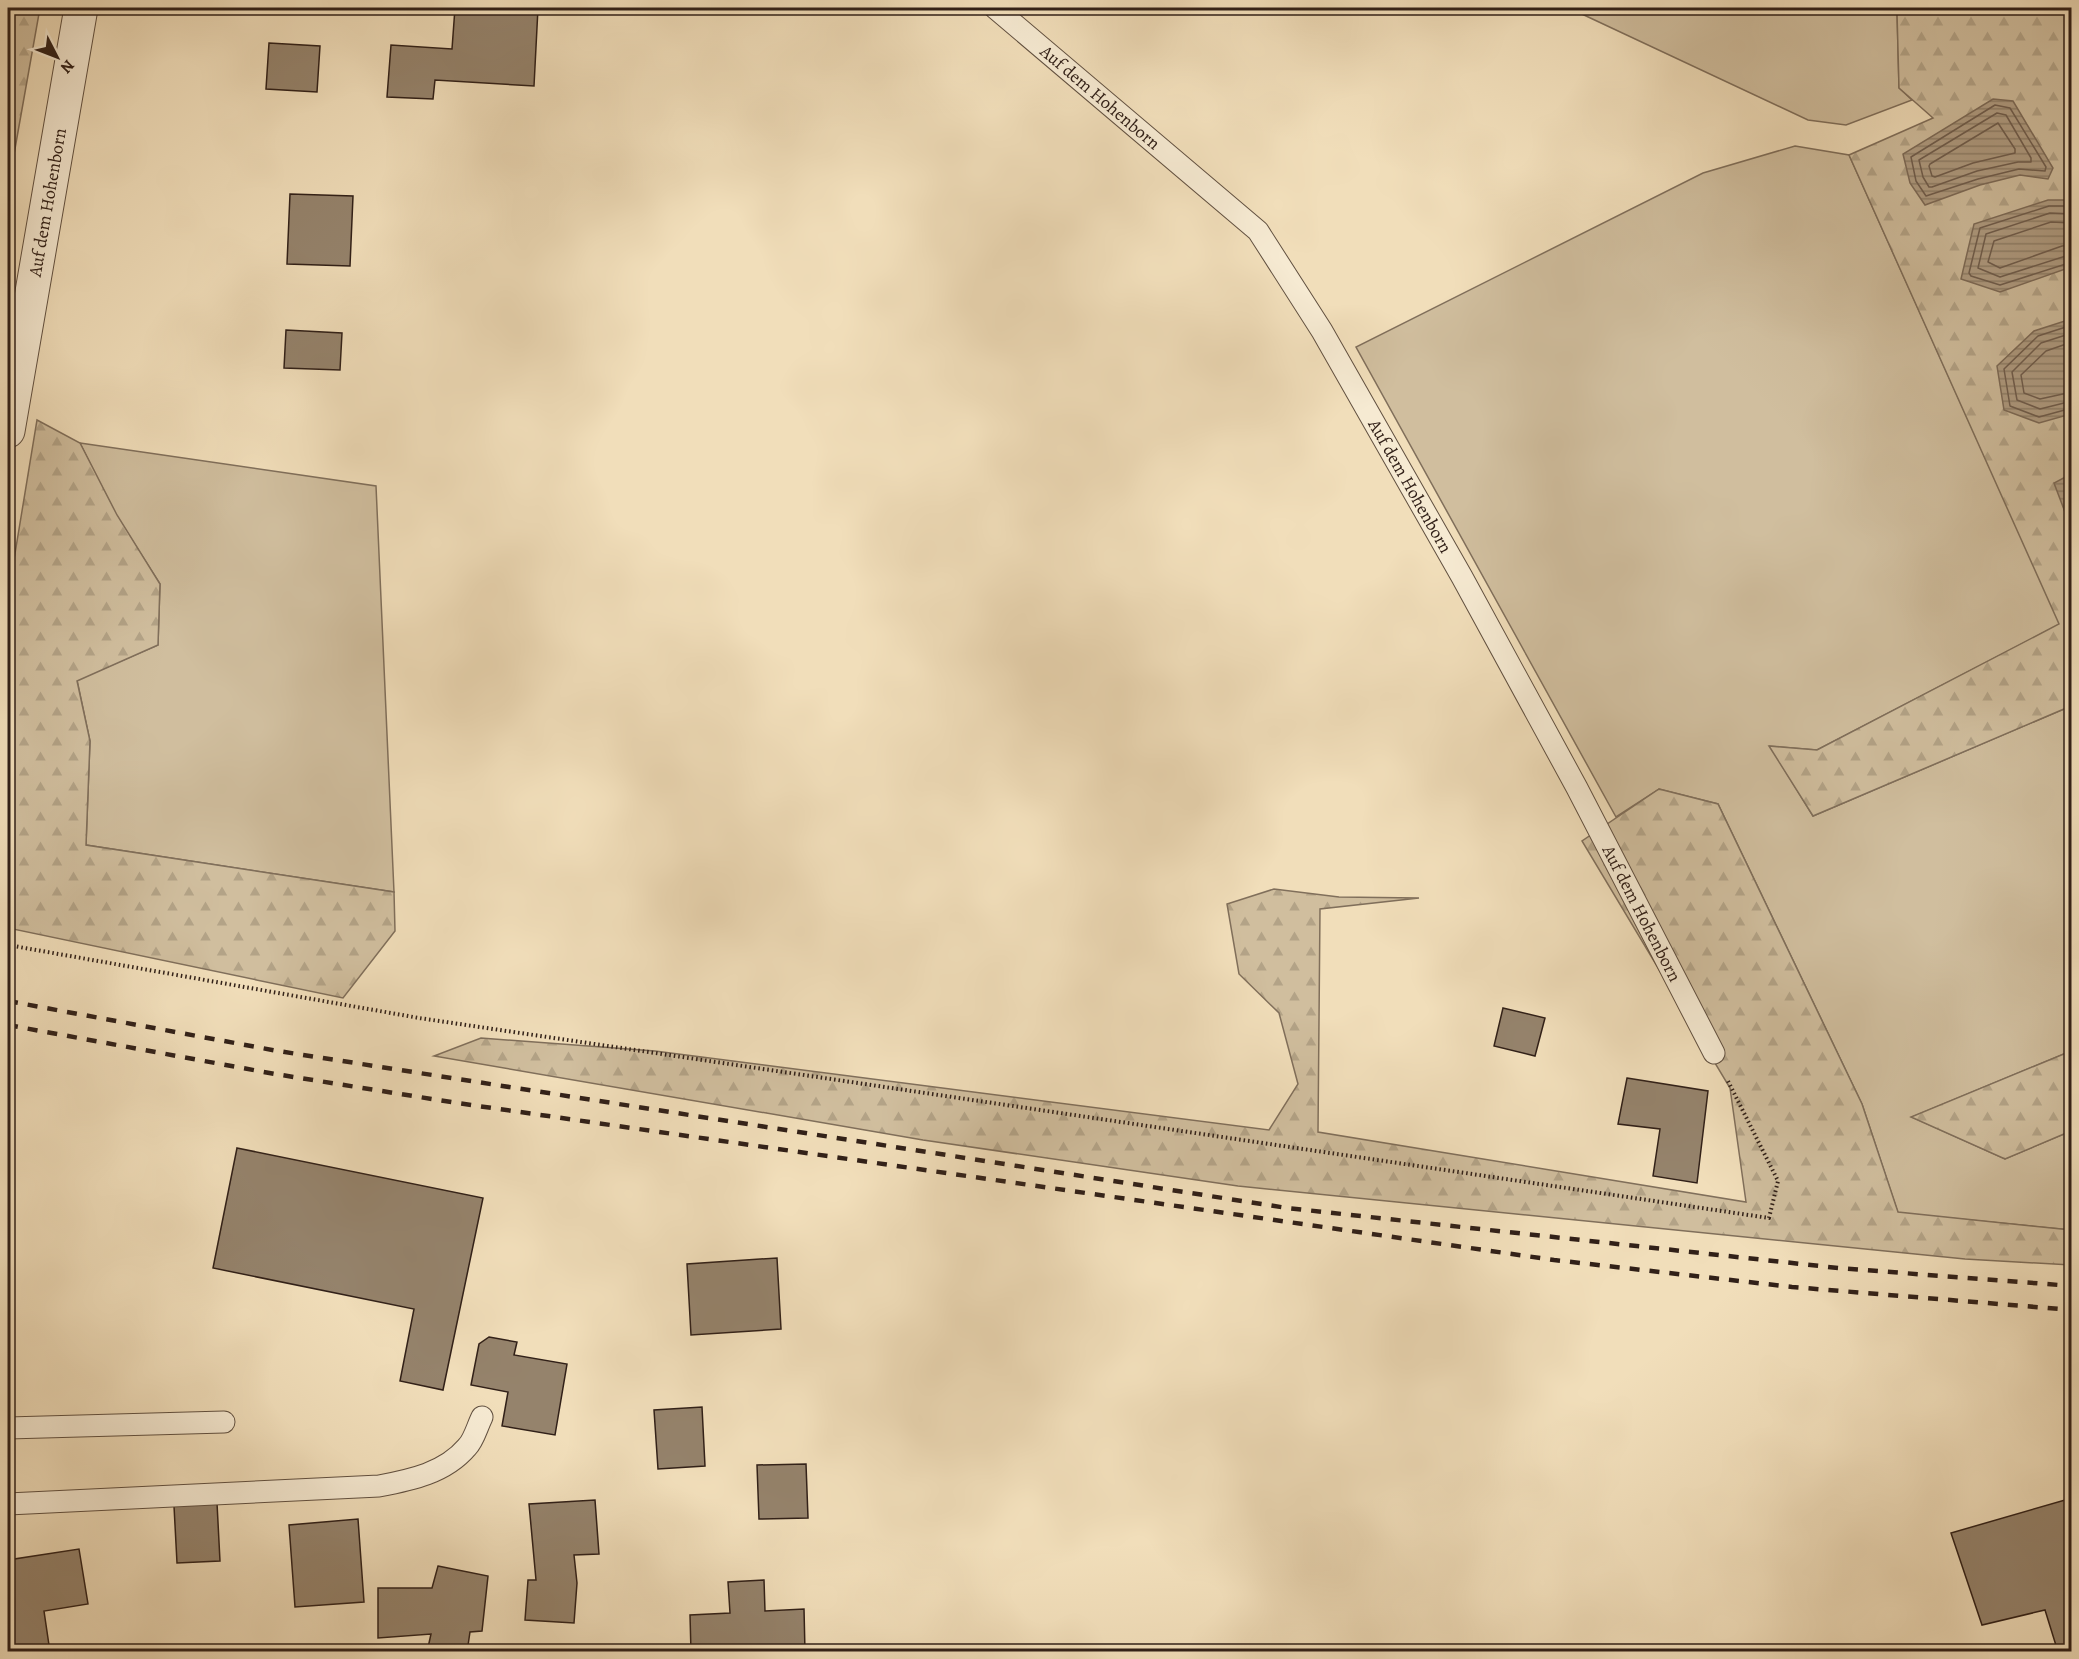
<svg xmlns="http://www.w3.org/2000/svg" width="2079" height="1659" viewBox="0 0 2079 1659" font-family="Alegreya,serif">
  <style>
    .green { fill: #d0be9e; stroke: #806f5b; stroke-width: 1.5 }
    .forest { fill: url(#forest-firs); stroke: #806f5b; stroke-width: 1.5 }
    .water { fill: url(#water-rules); stroke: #7d6b58; stroke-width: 1.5 }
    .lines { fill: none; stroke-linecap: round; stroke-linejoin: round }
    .shore { stroke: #705e4e; stroke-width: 1.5 }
    .building { fill: #95836c; stroke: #312018; stroke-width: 1.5 }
    .lane-casing { stroke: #615040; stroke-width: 23 }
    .street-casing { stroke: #615040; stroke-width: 35 }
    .path { stroke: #312018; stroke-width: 4; stroke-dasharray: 1.5 3; stroke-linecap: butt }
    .lane { stroke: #f6ead2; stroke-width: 21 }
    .street { stroke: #f6ead2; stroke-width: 33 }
    .rail { stroke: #312018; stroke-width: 4.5; stroke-dasharray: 10 10; stroke-linecap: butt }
    .labels { text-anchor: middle; stroke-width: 5; stroke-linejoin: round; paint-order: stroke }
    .street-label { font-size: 18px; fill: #312018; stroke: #f6ead2 }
  </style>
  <defs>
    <pattern id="forest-firs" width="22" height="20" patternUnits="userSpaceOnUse" patternTransform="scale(1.5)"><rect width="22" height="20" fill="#d0be9e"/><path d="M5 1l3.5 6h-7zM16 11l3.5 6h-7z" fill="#b3a387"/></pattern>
    <pattern id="water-rules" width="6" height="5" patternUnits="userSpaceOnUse" patternTransform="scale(1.5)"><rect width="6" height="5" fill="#b09d83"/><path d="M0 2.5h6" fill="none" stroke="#90806a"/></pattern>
  </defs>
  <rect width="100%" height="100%" fill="#f1deba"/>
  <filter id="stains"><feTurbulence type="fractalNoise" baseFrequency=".00333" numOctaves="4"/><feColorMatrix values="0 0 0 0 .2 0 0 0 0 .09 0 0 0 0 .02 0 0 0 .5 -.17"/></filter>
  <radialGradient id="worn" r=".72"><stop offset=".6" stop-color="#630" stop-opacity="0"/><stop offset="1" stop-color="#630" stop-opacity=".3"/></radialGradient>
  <g class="green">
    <path d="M1569,8H1907L1897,12L1899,88L1912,100L1846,125L1808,120Z"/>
    <path d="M1795,146L1849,155L2060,624L1817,750L1770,746L1813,816L2071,706V1051L1912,1117L2005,1159L2071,1131V1230L1898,1213L1862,1104L1718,804L1659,789L1616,817L1356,347L1703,173Z"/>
    <path d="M80,443L376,486L394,892L86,845L90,741L77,680L158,645L160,584L116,515Z"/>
  </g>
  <g class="forest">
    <path d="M8,8H40L8,188Z"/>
    <path d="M1907,8H2071V706L1813,816L1769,746L1817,750L2059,624L1849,155L1933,118L1899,88L1897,12Z"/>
    <path d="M37,420L80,443L117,515L160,584L158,645L77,681L90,741L86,845L394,892L395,931L343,998L8,928V596Z"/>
    <path d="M1659,789L1718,804L1862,1104L1898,1212L2071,1230V1265L1965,1259L1238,1186L923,1140L434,1056L481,1038L655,1051L1269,1130L1298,1084L1279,1013L1239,974L1227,904L1274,889L1339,897L1419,898L1320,909L1318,1132L1746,1202L1730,1088L1582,841Z"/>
    <path d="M2071,1051V1131L2005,1159L1911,1117Z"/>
  </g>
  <g class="water">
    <path d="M1993,99L2013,101L2053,168L2048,179L2020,175L1980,185L1925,205L1910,183L1903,154Z"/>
    <path d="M2048,200H2071V267L2000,292L1961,279L1974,224Z"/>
    <path d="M2071,319V414L2039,423L2004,410L1997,366L2034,331Z"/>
    <path d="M2071,474V528L2054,483Z"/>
  </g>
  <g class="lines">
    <g class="shore">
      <path d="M1995,105L2010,108L2046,167L2045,171L2019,169L1978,179L1926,196L1916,181L1911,157Z"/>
      <path d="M1997,113L2006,115L2031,158V162H2018L1977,171L1932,187H1929L1923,177L1919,160Z"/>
      <path d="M1998,123L2015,149V153L1973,163L1935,177L1932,176L1929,166L1930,164Z"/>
      <path d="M2072,206H2049L1980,228L1969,273L1971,276L2000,285L2072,262"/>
      <path d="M2072,214L2050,213L1986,234L1978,268L2000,277L2072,254"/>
      <path d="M2072,223L2051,222L1994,241L1988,262L2000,268L2062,246L2072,245"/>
      <path d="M2072,325L2038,336L2004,369L2010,406L2039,417L2072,408"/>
      <path d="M2072,333L2041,343L2012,372L2017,400L2040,409L2072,401"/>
      <path d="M2072,342L2046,351L2021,375L2024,393L2040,399L2072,392"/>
    </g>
  </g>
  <g class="building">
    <path d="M455,8H538L534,86L435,80L433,99L387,97L391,45L452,49Z"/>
    <path d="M269,43L320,46L317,92L266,89Z"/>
    <path d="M290,194L353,196L350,266L287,264Z"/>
    <path d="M286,330L342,333L340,370L284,368Z"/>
    <path d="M1503,1008L1545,1018L1535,1056L1494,1046Z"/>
    <path d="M1627,1078L1708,1091L1697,1183L1653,1176L1660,1129L1618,1124Z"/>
    <path d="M237,1148L483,1198L443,1390L400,1381L414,1309L213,1268Z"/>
    <path d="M777,1258L781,1329L691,1335L687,1264Z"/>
    <path d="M489,1337L517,1342L514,1355L567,1364L555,1435L502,1426L508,1392L471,1385L479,1344Z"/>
    <path d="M702,1407L705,1466L658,1469L654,1410Z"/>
    <path d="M806,1464L808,1518L759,1519L757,1465Z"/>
    <path d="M2072,1498V1650L2058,1652L2045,1610L1982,1625L1951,1533Z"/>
    <path d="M595,1500L599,1554L574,1555L577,1583L574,1623L525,1620L528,1580H536L529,1504Z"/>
    <path d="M217,1503L220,1561L177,1563L174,1506Z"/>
    <path d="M358,1519L364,1602L295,1607L289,1525Z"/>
    <path d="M79,1549L88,1604L44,1611L50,1652H8V1560Z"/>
    <path d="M438,1566L488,1576L482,1631L470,1632L467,1652H427L431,1634L378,1638V1588H432Z"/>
    <path d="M764,1580L765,1611L804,1609L805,1652H691L690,1615L730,1613L728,1582Z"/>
  </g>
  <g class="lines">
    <defs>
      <g id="lane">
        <path id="s1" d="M995,8L1258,231L1322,331L1462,577L1577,788L1714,1053"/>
        <path d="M8,1428L224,1422"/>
        <path d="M8,1504L379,1486C411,1480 445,1473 467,1447C474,1440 477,1427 482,1417"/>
      </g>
      <g id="street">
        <path id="s2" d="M8,431L81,8"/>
      </g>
    </defs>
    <use href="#lane" class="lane-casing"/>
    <use href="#street" class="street-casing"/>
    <path class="path" d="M8,945L419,1018L1769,1218L1778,1181L1727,1079"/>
    <use href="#lane" class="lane"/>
    <use href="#street" class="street"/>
    <g class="rail">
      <path d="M8,1001L278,1051L1287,1208L1838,1268L2072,1286"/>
      <path d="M8,1025L275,1074L457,1103L1554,1260L1792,1287L2072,1310"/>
    </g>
  </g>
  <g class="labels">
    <g class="street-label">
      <text dy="6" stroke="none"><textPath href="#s1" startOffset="138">Auf dem Hohenborn</textPath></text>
      <text dy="6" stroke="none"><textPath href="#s2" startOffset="232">Auf dem Hohenborn</textPath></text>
      <text dy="6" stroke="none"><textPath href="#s1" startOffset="642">Auf dem Hohenborn</textPath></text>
      <text dy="6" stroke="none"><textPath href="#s1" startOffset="1128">Auf dem Hohenborn</textPath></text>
    </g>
  </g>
  <rect width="2079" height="1659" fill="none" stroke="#f1deba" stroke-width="30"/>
  <rect x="9" y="9" width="2061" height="1641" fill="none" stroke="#312018" stroke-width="3"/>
  <rect x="15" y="15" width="2049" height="1629" fill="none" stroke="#312018" stroke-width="1.5"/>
  <g transform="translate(57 57) rotate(132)" stroke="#f6ead2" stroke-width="4.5" paint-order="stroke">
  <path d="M0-4.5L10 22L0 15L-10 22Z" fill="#312018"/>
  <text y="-9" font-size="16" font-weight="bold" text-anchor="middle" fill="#312018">N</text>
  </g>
  <rect width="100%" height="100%" filter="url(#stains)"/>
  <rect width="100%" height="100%" fill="url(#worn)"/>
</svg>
